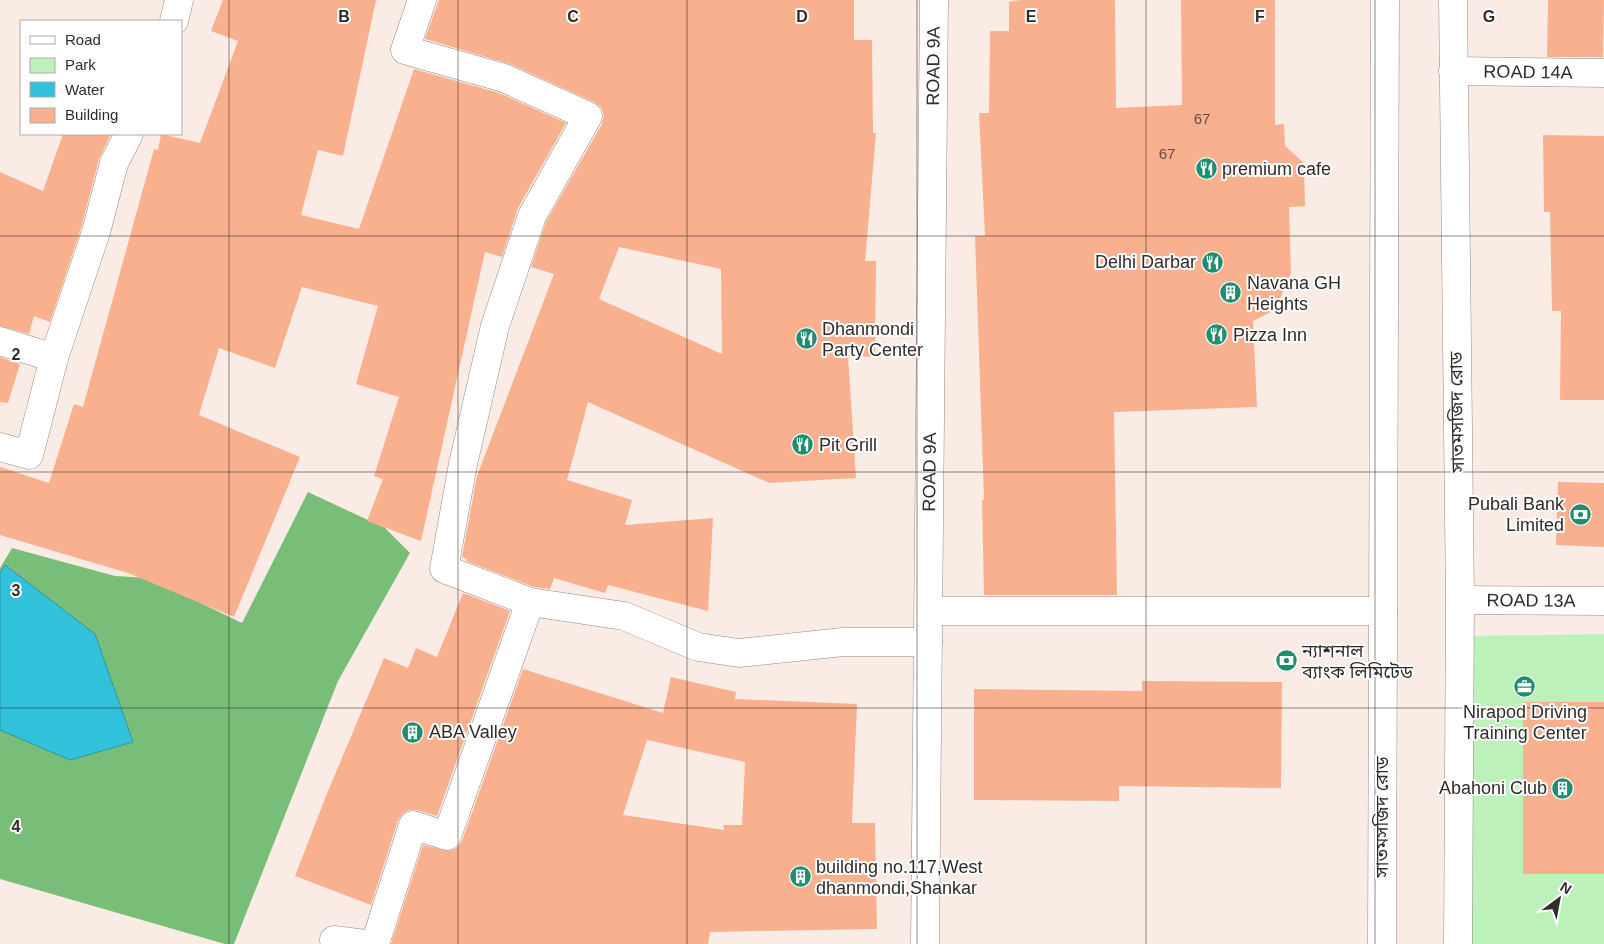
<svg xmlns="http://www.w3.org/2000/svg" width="1604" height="944" viewBox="0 0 1604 944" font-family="Helvetica,'Noto Sans Bengali',sans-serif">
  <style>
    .green { fill: #bcf1ba }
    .forest { fill: #79be78 }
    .water { fill: #31c1db; stroke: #3194a6 }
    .building { fill: #f9b08f; fill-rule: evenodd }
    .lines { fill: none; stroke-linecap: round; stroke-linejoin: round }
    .street-casing { stroke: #948782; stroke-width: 29 }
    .secondary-casing { stroke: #948782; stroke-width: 29 }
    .street { stroke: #fff; stroke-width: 28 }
    .secondary { stroke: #fff; stroke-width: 28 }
    .grid { fill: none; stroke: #312b29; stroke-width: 1; stroke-opacity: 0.55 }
    .labels { text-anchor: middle; stroke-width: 4; stroke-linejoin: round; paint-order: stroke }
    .number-label { font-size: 15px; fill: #634c42 }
    .street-label { font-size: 18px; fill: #312b29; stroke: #fff }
    .poi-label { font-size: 18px; fill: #312b29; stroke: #fff; text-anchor: start }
    .grid-label { font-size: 16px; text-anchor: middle; font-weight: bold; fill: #312b29; stroke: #fff; stroke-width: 4; stroke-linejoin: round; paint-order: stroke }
  </style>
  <rect width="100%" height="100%" fill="#faece5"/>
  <path class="green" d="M1604,634V944H1468L1464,636Z"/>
  <path class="forest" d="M308,492L385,528L410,553L338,681L234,944H225L0,879V568L12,548L115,576L149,578L242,623Z"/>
  <path class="water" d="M5,565L95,634L133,742L70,760L0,730V573Z"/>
  <g class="building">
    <path d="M223,0H376L343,156L318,150L301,215L359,229L414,69L499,93L566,123L518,208L502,257L485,252L421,541L367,521L383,479L374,476L399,397L356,384L378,306L302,287L275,368L219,348L199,415L300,457L234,617L128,573L0,535V467L49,483L74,404L83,407L154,149L158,150L161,134L200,143L238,41L211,31Z"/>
    <path d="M439,0H854V40H872L873,133H876L865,261H876L875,357L848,356L856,478L769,483L588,402L567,480L632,500L625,525L713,518L708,611L608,585L605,593L554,578L550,589L534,587L466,561L467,559L462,557L477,476L554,274L531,267L546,222L602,124L604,115L601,107L594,102L510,64L425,39ZM619,247L721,269L722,354L599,299Z"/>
    <path d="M1020,0H1115L1116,108L1182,105L1181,0H1275V125L1284,124L1285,146L1304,163L1305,206L1289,207L1291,273L1275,310L1253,321L1257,407L1114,412L1117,595H984L982,500H984L975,236H985L979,113H989L990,31H1009V2Z"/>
    <path d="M1548,0H1604L1603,57H1547Z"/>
    <path d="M63,134H111L99,159L81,228L50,322L34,316L29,334L0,326V172L43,191Z"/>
    <path d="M1543,135L1604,136V400H1560L1561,311H1552L1550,212H1544Z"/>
    <path d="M0,357L20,364L8,403L0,402Z"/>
    <path d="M1558,482L1604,483V547L1556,545Z"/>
    <path d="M463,593L510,611L437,816L417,810H409L402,814L398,820L371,905L295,876L326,796L384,658L408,668L416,648L437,657Z"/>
    <path d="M523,669L663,713L671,677L736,692L735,699L857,704L852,823H875L877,929L710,932L708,944H391L423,845L450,851L457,848L462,841ZM647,740L745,762L742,825H723L724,830L623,815Z"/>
    <path d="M1142,681L1282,682L1281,788L1119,786V801L974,800V689L1142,691Z"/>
    <rect x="1523" y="702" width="81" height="172"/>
  </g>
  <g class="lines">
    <defs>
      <g id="street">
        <path d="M422,0L405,50L504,78L588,116L532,216L495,326L463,464L444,569L530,602L624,616L698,647L739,653L843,642H928"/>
        <path d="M174,21L179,0"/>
        <path id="s1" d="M1453,71L1604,73"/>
        <path d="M0,341L54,358L96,232L114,163L129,134"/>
        <path d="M0,447L29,455L54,358"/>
        <path id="s2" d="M1460,600L1604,601"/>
        <path d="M929,611H1383"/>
        <path d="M334,940L365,944"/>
        <path d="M375,944L413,825L447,836L530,602"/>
        <path id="s3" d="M925,944L934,0"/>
      </g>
      <g id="secondary">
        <path d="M1453,0L1460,600L1458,944"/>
        <path d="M1382,944L1385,0"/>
      </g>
    </defs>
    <use href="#street" class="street-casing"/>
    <use href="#secondary" class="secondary-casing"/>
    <use href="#street" class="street"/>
    <use href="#secondary" class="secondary"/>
  </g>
  <path class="grid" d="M229,0V944M458,0V944M687,0V944M917,0V944M1146,0V944M1375,0V944M0,236H1604M0,472H1604M0,708H1604"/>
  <defs>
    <symbol id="restaurant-disc" viewBox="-11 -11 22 22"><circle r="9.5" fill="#1f8e6e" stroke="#fff"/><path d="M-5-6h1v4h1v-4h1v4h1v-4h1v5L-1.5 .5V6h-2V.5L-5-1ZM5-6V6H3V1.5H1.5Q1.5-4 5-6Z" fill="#fff"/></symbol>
    <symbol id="building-disc" viewBox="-11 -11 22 22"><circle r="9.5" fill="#1f8e6e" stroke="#fff"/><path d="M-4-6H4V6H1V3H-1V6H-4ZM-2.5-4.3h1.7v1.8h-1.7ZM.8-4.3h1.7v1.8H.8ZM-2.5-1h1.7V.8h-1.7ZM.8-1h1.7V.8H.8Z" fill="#fff"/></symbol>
    <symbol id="bank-disc" viewBox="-11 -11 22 22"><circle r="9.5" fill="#1f8e6e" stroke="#fff"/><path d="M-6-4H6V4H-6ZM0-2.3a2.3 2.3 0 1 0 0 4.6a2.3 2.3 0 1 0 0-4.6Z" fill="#fff"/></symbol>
    <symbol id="office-disc" viewBox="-11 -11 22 22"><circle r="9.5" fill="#1f8e6e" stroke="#fff"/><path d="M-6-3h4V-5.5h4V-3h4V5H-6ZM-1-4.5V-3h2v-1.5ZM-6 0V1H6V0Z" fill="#fff"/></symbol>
  </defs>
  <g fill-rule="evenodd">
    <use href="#restaurant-disc" x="1194" y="156" width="25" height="25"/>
    <use href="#restaurant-disc" x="1200" y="250" width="25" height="25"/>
    <use href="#building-disc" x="1218" y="280" width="25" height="25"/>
    <use href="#restaurant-disc" x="1204" y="322" width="25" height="25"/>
    <use href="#restaurant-disc" x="794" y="326" width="25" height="25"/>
    <use href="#restaurant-disc" x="790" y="432" width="25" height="25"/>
    <use href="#bank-disc" x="1568" y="502" width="25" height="25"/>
    <use href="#bank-disc" x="1274" y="648" width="25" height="25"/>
    <use href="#office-disc" x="1512" y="674" width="25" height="25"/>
    <use href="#building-disc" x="400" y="720" width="25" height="25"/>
    <use href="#building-disc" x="1550" y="776" width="25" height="25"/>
    <use href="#building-disc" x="788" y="864" width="25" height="25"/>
  </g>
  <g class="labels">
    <g class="number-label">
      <text x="1202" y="124">67</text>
      <text x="1167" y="159">67</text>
    </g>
    <g class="street-label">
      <text dy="6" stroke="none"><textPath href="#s3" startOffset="878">ROAD 9A</textPath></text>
      <text dy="6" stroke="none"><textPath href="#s1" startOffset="75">ROAD 14A</textPath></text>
      <text transform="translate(1457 412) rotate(-91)" y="6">সাতমসজিদ রোড</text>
      <text dy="6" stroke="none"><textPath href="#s3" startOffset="472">ROAD 9A</textPath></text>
      <text dy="6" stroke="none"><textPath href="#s2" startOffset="71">ROAD 13A</textPath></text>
      <text transform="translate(1382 817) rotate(-90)" y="6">সাতমসজিদ রোড</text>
    </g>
    <g class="poi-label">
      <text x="1222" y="175">premium cafe</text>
      <text x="1196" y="268" text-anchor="end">Delhi Darbar</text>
      <text x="1247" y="289">Navana GH<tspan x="1247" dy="21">Heights</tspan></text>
      <text x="822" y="335">Dhanmondi<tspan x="822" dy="21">Party Center</tspan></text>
      <text x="1233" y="341">Pizza Inn</text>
      <text x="819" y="451">Pit Grill</text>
      <text x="1564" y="510" text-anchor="end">Pubali Bank<tspan x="1564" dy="21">Limited</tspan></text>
      <text x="1302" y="657">ন্যাশনাল<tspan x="1302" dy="21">ব্যাংক লিমিটেড</tspan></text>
      <text x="1525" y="718" text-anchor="middle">Nirapod Driving<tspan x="1525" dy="21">Training Center</tspan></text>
      <text x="429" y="738">ABA Valley</text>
      <text x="1547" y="794" text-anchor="end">Abahoni Club</text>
      <text x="816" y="873">building no.117,West<tspan x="816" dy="21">dhanmondi,Shankar</tspan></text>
    </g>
  </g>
  <g class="grid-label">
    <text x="344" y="22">B</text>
    <text x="573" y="22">C</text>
    <text x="802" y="22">D</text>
    <text x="1031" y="22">E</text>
    <text x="1260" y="22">F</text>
    <text x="1489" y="22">G</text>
    <text x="16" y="360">2</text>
    <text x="16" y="596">3</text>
    <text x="16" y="832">4</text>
  </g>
  <rect x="20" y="20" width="162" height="115" fill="#ffffff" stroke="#adaaa9"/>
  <rect x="30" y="36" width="25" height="8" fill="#ffffff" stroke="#adaaa9"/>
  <text x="65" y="45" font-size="15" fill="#312b29">Road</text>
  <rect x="30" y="58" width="25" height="15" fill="#bcf1ba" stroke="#adaaa9"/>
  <text x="65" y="70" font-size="15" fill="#312b29">Park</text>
  <rect x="30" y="82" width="25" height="15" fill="#31c1db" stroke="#adaaa9"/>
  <text x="65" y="95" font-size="15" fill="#312b29">Water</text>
  <rect x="30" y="108" width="25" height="15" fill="#f9b08f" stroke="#adaaa9"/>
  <text x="65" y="120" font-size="15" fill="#312b29">Building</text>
  <g transform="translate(1559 899) rotate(32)" stroke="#ffffff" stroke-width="4" paint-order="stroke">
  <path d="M0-4L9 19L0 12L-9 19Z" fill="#312b29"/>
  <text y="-8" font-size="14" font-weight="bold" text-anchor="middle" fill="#312b29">N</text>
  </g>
</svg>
